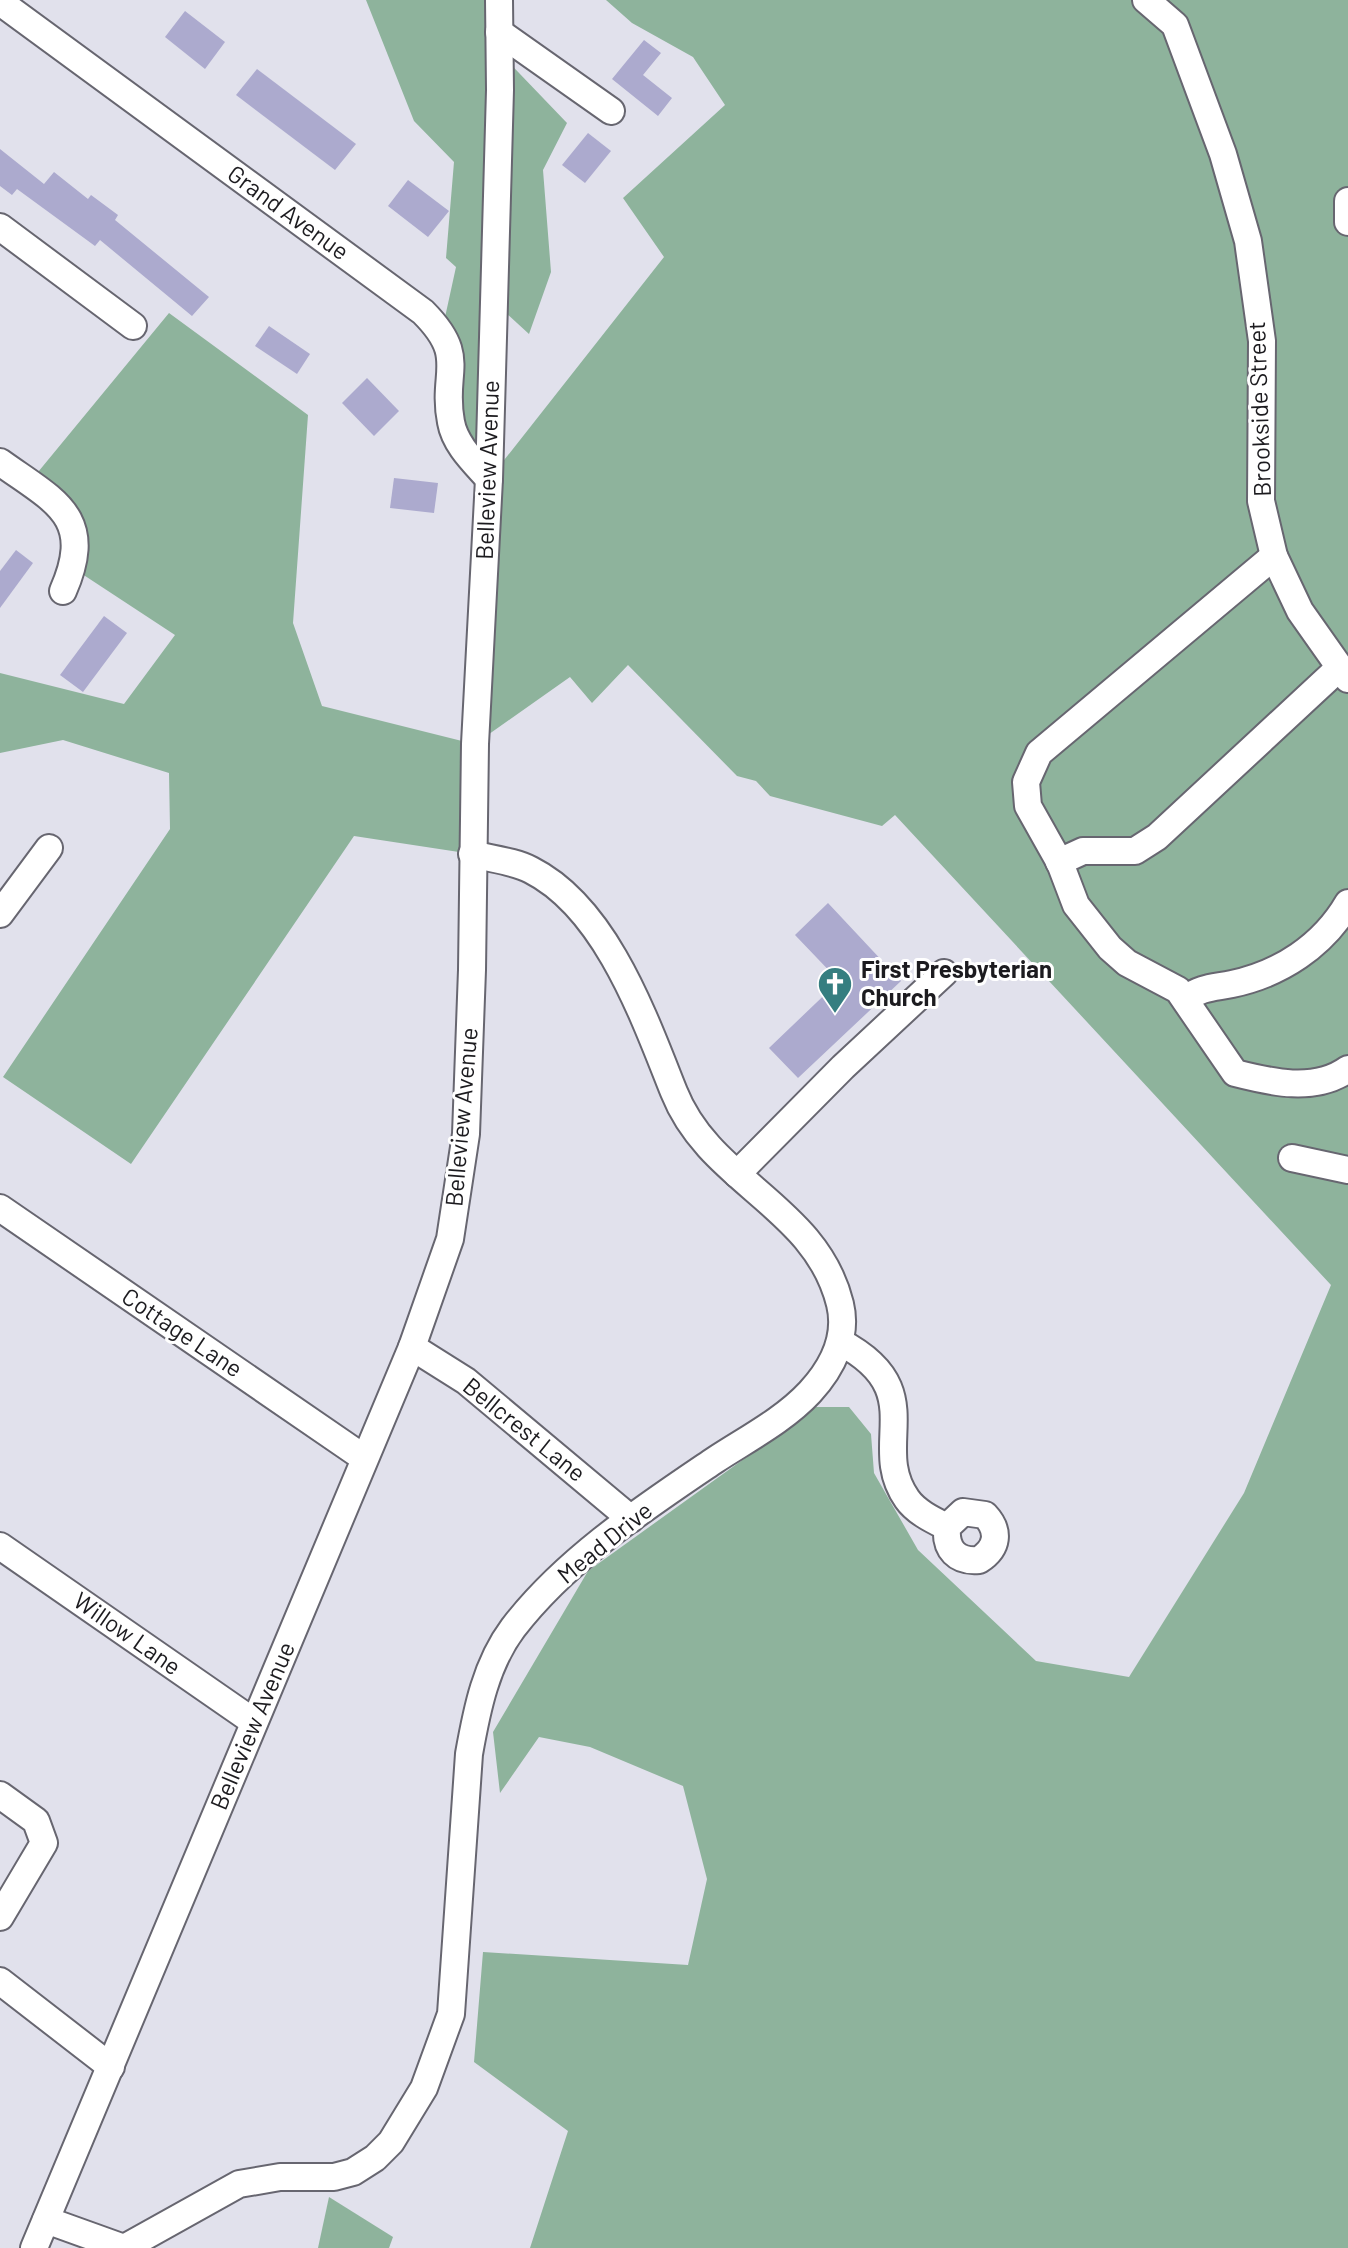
<svg xmlns="http://www.w3.org/2000/svg" width="1348" height="2248" viewBox="0 0 1348 2248" font-family="Barlow,sans-serif">
  <style>
    .forest { fill: #8eb39c }
    .building { fill: #acaace }
    .lines { fill: none; stroke-linecap: round; stroke-linejoin: round }
    .minor-casing { stroke: #676670; stroke-width: 30 }
    .minor { stroke: #fff; stroke-width: 26 }
    .labels { text-anchor: middle; stroke-width: 6; stroke-linejoin: round; paint-order: stroke }
    .street-label { font-size: 24px; fill: #1c1b1f; stroke: #fff }
    .poi-label { font-size: 24px; font-weight: bold; fill: #1c1b1f; stroke: #fff; text-anchor: start }
  </style>
  <rect width="100%" height="100%" fill="#e1e1ec"/>
  <g class="forest">
    <path d="M366,0H499V52L567,123L543,170L551,272L529,334L495,303L490,478L664,257L623,198L725,105L693,57L632,23L606,0H1348V2248H530L568,2131L474,2062L483,1952L688,1965L707,1879L683,1786L590,1747L539,1737L500,1793L493,1732L588,1571L816,1407H849L871,1434L874,1473L918,1550L1036,1661L1129,1677L1244,1493L1331,1285L895,815L882,826L770,796L756,781L737,776L628,665L592,703L570,677L475,744L472,854L354,836L131,1164L3,1077L170,829L169,773L63,740L0,753V673L124,704L175,635L73,568L75,531L29,483L169,313L308,415L293,623L322,706L474,744L489,480L462,448L442,331L456,267L446,258L454,162L414,121Z"/>
    <path d="M329,2197L393,2237L389,2248H318Z"/>
  </g>
  <g class="building">
    <path d="M185,11L225,42L205,69L165,37Z"/>
    <path d="M644,40L661,53L643,75L672,98L658,116L612,79Z"/>
    <path d="M257,69L356,144L335,170L236,95Z"/>
    <path d="M588,133L611,151L585,183L562,165Z"/>
    <path d="M0,149L44,184L54,172L88,199L91,195L118,215L115,220L209,297L192,316L100,240L95,246L17,189L12,195L0,186Z"/>
    <path d="M408,180L449,211L428,237L388,206Z"/>
    <path d="M269,326L310,354L297,374L255,346Z"/>
    <path d="M367,378L399,411L374,436L342,403Z"/>
    <path d="M394,478L438,483L434,513L390,508Z"/>
    <path d="M16,550L33,563L0,608V571Z"/>
    <path d="M104,616L127,633L83,692L60,675Z"/>
    <path d="M828,903L901,981L798,1078L769,1048L839,981L795,935Z"/>
  </g>
  <g class="lines">
    <defs>
      <g id="minor">
        <path d="M1146,0L1175,25L1223,154L1248,241L1262,341L1261,501L1274,556L1300,611L1348,679"/>
        <path d="M0,2L423,312C469,358 441,371 451,422C455,445 475,463 489,479"/>
        <path d="M499,32L611,111"/>
        <path d="M1348,201V222"/>
        <path d="M0,227L133,326"/>
        <path d="M0,462C54,501 96,516 63,591"/>
        <path d="M1274,556L1039,753L1026,782L1028,806L1060,863L1076,905L1110,948L1127,963L1178,990L1235,1073C1270,1082 1315,1093 1348,1069"/>
        <path d="M1059,862L1083,851H1135L1157,837L1338,669"/>
        <path d="M0,914L49,848"/>
        <path d="M1185,999C1202,987 1212,988 1232,984C1280,974 1323,946 1348,903"/>
        <path d="M1292,1158L1348,1170"/>
        <path d="M737,1174L843,1067L944,973"/>
        <path d="M0,1208L364,1458"/>
        <path d="M840,1342C933,1391 868,1444 907,1499C916,1512 933,1520 947,1527C945,1550 957,1562 979,1560C998,1548 1000,1531 985,1515L963,1512L947,1527"/>
        <path d="M412,1347L466,1381L631,1519"/>
        <path d="M0,1546L254,1722"/>
        <path d="M0,1795L36,1821L44,1843L0,1917"/>
        <path d="M0,1981L111,2067"/>
        <path d="M46,2220L124,2248"/>
        <path d="M34,2248L412,1347L450,1239L466,1134L472,970L475,744L489,479L500,90L499,0"/>
        <path d="M124,2248L239,2184L280,2177H334L353,2172L375,2158L391,2142L424,2088L451,2014L469,1754C477,1709 486,1664 513,1628C566,1559 644,1508 715,1460C747,1439 784,1420 810,1392C832,1368 848,1337 840,1304C816,1206 710,1183 674,1092C644,1017 606,908 531,870C514,861 491,859 472,854"/>
      </g>
    </defs>
    <use href="#minor" class="minor-casing"/>
    <use href="#minor" class="minor"/>
  </g>
  <defs>
    <symbol id="church-pin" viewBox="-11 -11 22 30"><path d="M0 17L-7.5 6A9.5 9.5 0 1 1 7.5 6Z" fill="#357e80" stroke="#fff"/><path d="M-1.2-6h2.4v3.5h3.3v2.4h-3.3V6h-2.4V-.1h-3.3v-2.4h3.3Z" fill="#fff"/></symbol>
  </defs>
  <g fill-rule="evenodd">
    <use href="#church-pin" x="815" y="964" width="40" height="54"/>
  </g>
  <g class="labels">
    <g class="street-label">
      <text transform="translate(288 213) rotate(36)" y="8">Grand Avenue</text>
      <text transform="translate(1260 409) rotate(-92)" y="8">Brookside Street</text>
      <text transform="translate(488 470) rotate(-88)" y="8">Belleview Avenue</text>
      <text transform="translate(462 1117) rotate(-85)" y="8">Belleview Avenue</text>
      <text transform="translate(182 1333) rotate(34)" y="8">Cottage Lane</text>
      <text transform="translate(524 1430) rotate(39)" y="8">Bellcrest Lane</text>
      <text transform="translate(605 1543) rotate(-39)" y="8">Mead Drive</text>
      <text transform="translate(127 1634) rotate(35)" y="8">Willow Lane</text>
      <text transform="translate(253 1726) rotate(-67)" y="8">Belleview Avenue</text>
    </g>
    <g class="poi-label">
      <text x="861" y="978">First Presbyterian<tspan x="861" dy="28">Church</tspan></text>
    </g>
  </g>
</svg>
